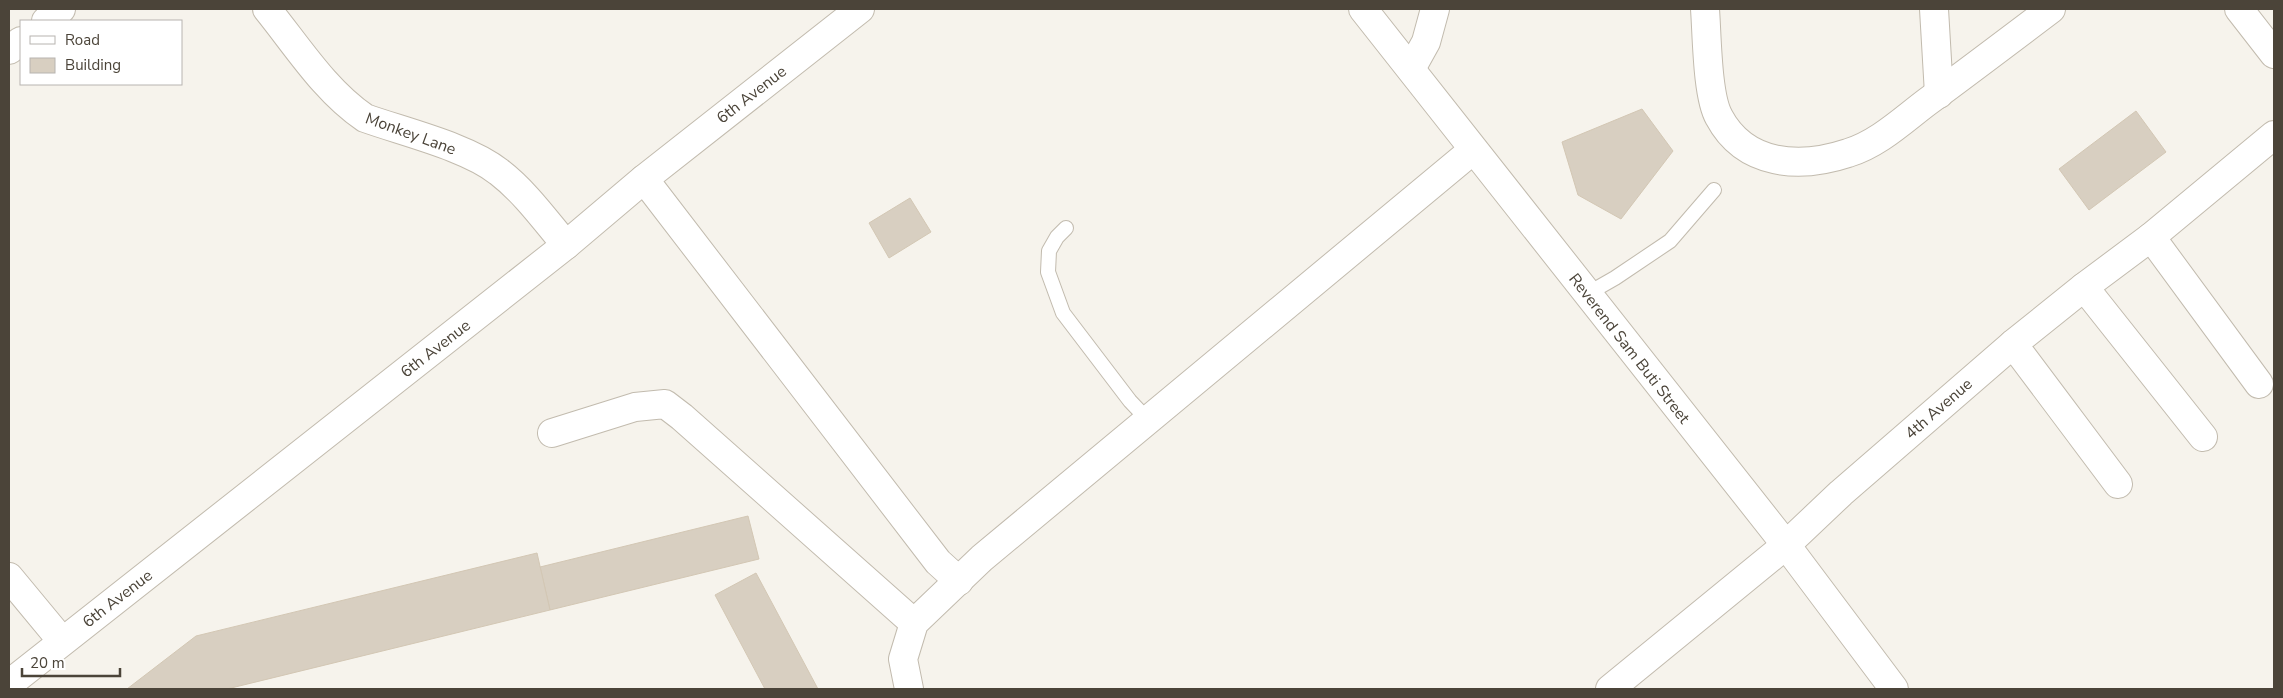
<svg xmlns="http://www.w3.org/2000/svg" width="2283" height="698" viewBox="0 0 2283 698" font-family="'Nunito Sans',sans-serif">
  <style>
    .building { fill: #d8cfc1; stroke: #d3c7b4 }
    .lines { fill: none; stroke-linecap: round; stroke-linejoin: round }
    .service-casing { stroke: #c2bbae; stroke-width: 16 }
    .minor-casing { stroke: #c2bbae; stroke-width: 30 }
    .service { stroke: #fff; stroke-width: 14 }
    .minor { stroke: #fff; stroke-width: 28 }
    .labels { text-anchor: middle; stroke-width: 4; stroke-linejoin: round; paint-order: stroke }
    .street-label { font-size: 16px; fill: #4b4439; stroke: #fff }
  </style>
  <rect width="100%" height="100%" fill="#f6f3ec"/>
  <g class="building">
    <path d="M1642,109L1673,151L1621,219L1578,195L1562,142Z"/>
    <path d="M2136,111L2166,152L2089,210L2059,169Z"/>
    <path d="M910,198L931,232L889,258L869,223Z"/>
    <path d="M748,516L759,559L550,610L540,567Z"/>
    <path d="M537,553L550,610L227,689H127L196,636Z"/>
    <path d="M756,573L818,689H765L715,595Z"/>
  </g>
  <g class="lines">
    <defs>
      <g id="service">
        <path d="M1066,228L1057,237L1049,251L1048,272L1063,313L1130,401L1148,420"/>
        <path d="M1587,294L1615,278L1670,241L1714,190"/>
      </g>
      <g id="minor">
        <path d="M267,9C297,46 325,91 365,118C404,132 468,147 499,172C525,192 545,220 566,245"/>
        <path d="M1363,9L1786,545L1894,689"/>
        <path d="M1705,9C1707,35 1707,96 1719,117C1745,166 1800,169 1848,153C1878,144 1903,120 1927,102C1969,71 2010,40 2051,9"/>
        <path d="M1934,9L1939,94"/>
        <path d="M2239,9L2274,54"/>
        <path d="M46,21L61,9"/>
        <path d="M9,50L21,41"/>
        <path d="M1411,69L1426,42L1435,9"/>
        <path d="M644,179L938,562L959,581"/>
        <path d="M2151,237L2259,384"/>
        <path d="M2084,287L2203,437"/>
        <path d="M2013,344L2118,484"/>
        <path d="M552,433L635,407L665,404L682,417L914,623"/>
        <path d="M9,577L62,641"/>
        <path d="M9,684L566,245L644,179L860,9"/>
        <path d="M909,689L903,659L914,623L982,558L1473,150"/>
        <path d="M1610,689L1786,545L1841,493L2013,344L2084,287L2151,237L2274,135"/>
      </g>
    </defs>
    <use href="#service" class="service-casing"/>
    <use href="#minor" class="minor-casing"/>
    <use href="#service" class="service"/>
    <use href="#minor" class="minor"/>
  </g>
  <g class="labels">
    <g class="street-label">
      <text transform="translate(751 94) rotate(-38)" y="6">6th Avenue</text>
      <text transform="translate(411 133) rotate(20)" y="6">Monkey Lane</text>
      <text transform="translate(435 348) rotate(-38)" y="6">6th Avenue</text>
      <text transform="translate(1630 348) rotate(52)" y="6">Reverend Sam Buti Street</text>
      <text transform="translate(1938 408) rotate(-41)" y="6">4th Avenue</text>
      <text transform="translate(117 598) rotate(-38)" y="6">6th Avenue</text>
    </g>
  </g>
  <rect width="2283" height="698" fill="none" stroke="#4b4439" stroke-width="20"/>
  <rect x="20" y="20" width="162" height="65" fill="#ffffff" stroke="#b7b4b0"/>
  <rect x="30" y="36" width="25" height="8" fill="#ffffff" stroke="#b7b4b0"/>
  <text x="65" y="45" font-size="15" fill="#4b4439">Road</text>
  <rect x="30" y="58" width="25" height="15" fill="#d8cfc1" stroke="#b7b4b0"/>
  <text x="65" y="70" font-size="15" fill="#4b4439">Building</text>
  <path d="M22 668v8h98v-8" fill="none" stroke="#4b4439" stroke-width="2.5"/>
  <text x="30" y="668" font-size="15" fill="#4b4439" stroke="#ffffff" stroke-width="4" paint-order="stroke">20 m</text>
</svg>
